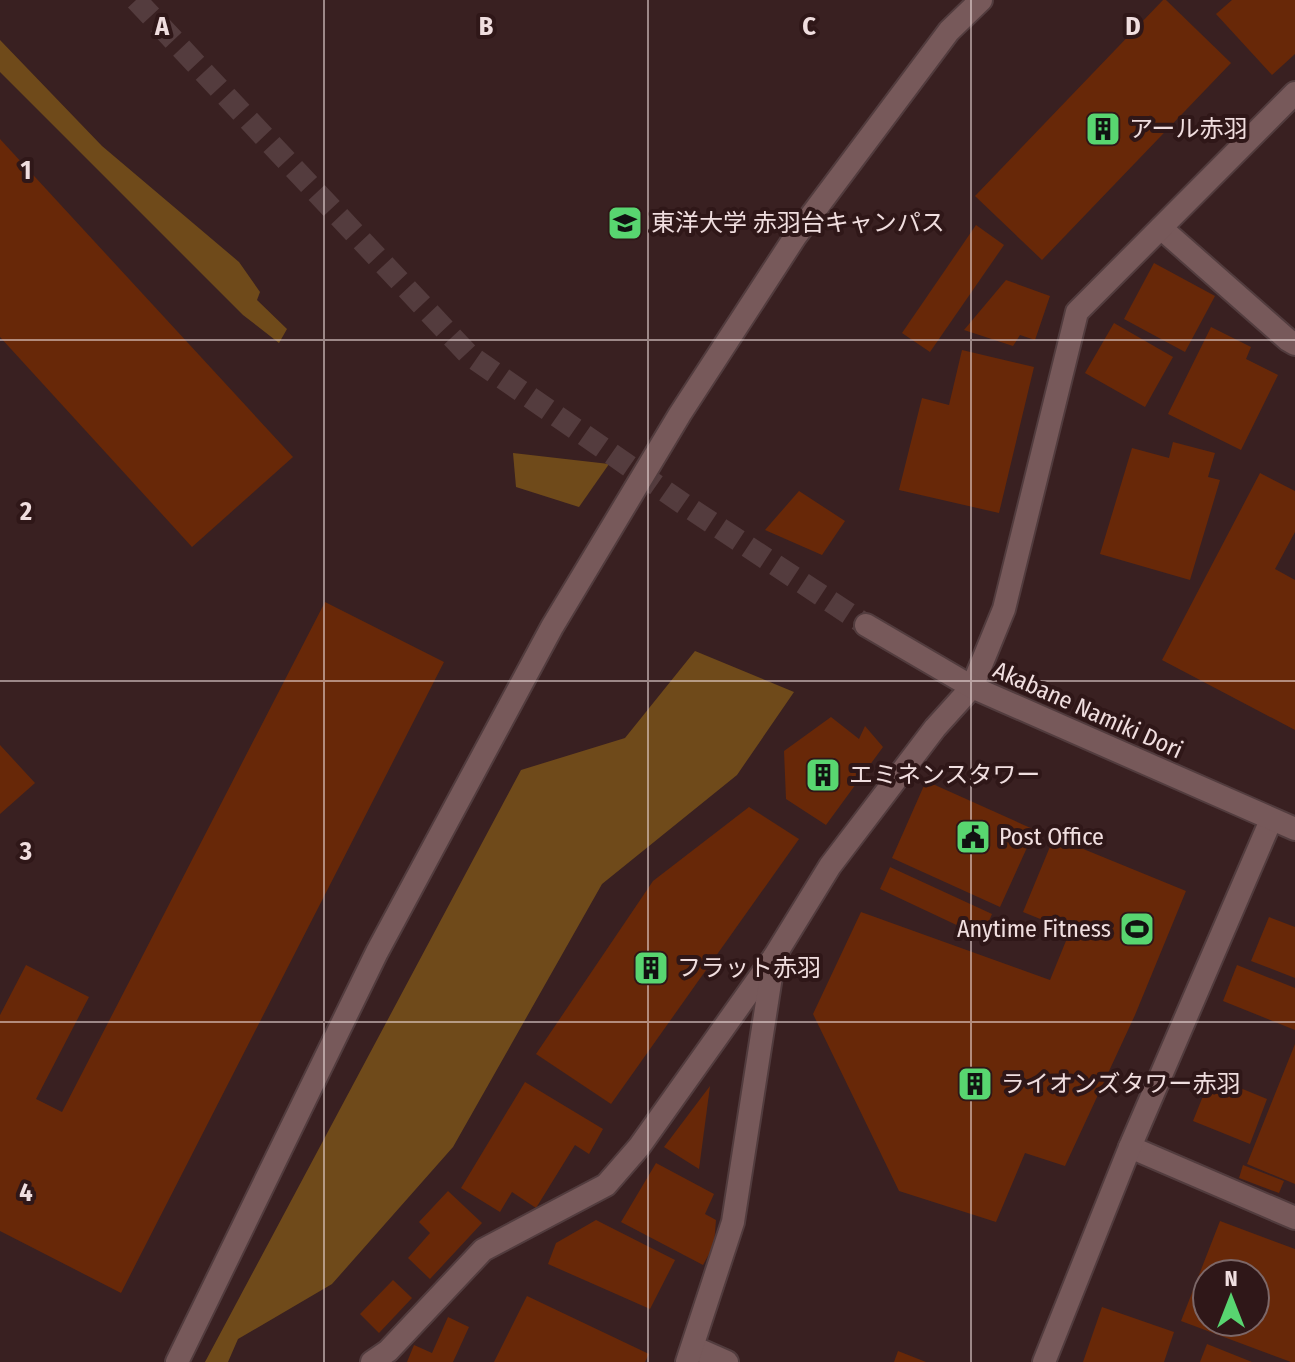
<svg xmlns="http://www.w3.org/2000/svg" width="1295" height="1362" viewBox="0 0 1295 1362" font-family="'Fira Sans Condensed','Noto Sans JP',sans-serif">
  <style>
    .forest { fill: #6f4a1a }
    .building { fill: #682808; fill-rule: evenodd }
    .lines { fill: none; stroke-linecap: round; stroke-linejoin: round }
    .tertiary-tunnel { stroke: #543c3e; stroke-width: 22; stroke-dasharray: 22 11; stroke-linecap: butt }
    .service-casing { stroke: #523c3e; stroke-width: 26 }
    .minor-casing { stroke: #523c3e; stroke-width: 26 }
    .tertiary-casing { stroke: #523c3e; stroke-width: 26 }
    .service { stroke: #77595a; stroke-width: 22 }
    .minor { stroke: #77595a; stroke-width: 22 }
    .tertiary { stroke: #77595a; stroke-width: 22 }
    .grid { fill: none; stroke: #f0dedf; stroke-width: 2; stroke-opacity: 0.55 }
    .labels { text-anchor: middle; stroke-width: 8; stroke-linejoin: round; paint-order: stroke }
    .poi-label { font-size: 24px; fill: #f0dedf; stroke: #2f1718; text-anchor: start }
    .street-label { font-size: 24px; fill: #f0dedf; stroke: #2f1718 }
    .grid-label { font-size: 26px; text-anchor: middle; font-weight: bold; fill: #f0dedf; stroke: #2f1718; stroke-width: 8; stroke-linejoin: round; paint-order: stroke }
  </style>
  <rect width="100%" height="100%" fill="#392021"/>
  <g class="forest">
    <path d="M0,40L102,146L239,262L260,292L257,300L287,329L279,343L243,315L0,72Z"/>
    <path d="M513,453L609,464L579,507L516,487Z"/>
    <path d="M695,651L794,692L737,775L602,884L453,1147L332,1284L238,1339L228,1362H205L521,770L625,738Z"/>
  </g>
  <g class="building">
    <path d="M1163,0H1166L1231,63L1042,260L975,196Z"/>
    <path d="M1232,0H1295V54L1272,75L1216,14Z"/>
    <path d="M0,139L293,457L192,547L0,337Z"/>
    <path d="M976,225L1004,245L930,352L902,333Z"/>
    <path d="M1154,263L1215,296L1185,352L1124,319Z"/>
    <path d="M1006,280L1050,296L1035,340L1020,335L1013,346L964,330Z"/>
    <path d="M1114,323L1173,357L1145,407L1085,373Z"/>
    <path d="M1211,327L1251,347L1246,359L1278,375L1241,450L1168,414Z"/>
    <path d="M962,350L1034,367L999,513L899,490L922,398L949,405Z"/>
    <path d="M1173,442L1215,453L1208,477L1220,480L1190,580L1100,554L1132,448L1169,458Z"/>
    <path d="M1260,473L1295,491V532L1275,569L1295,580V730L1162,660Z"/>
    <path d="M799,491L845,521L822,555L765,530Z"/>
    <path d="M325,602L444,662L121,1293L0,1231V1015L26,965L89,997L36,1099L62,1112Z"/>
    <path d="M831,717L859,739L865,726L883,747L826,825L786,799L784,751Z"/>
    <path d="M0,745L35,783L0,814Z"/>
    <path d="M926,781L1035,830L1000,907L892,858Z"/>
    <path d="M749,807L799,839L611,1104L536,1054L653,881Z"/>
    <path d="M1054,837L1186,891L1135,1015L1065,1166L1025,1153L996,1222L899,1191L813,1014L861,912L1050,980L1070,931L1023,912Z"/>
    <path d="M890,867L992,914L982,937L880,889Z"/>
    <path d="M1269,917L1295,927V978L1251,961Z"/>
    <path d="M1237,965L1295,988V1030L1223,1001Z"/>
    <path d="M1295,1044V1184L1247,1164Z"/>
    <path d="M1211,1076L1267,1099L1250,1144L1193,1121Z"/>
    <path d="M525,1082L603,1129L589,1154L575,1145L536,1208L512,1192L500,1212L461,1188Z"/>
    <path d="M710,1086L699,1169L664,1147Z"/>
    <path d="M656,1163L714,1194L705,1214L716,1220L714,1245L703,1265L621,1222Z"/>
    <path d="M1243,1165L1284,1181L1279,1193L1239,1178Z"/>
    <path d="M448,1191L482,1223L430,1279L408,1258L430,1233L419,1222Z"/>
    <path d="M596,1220L675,1260L650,1309L548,1264L556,1243Z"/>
    <path d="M1220,1221L1295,1249V1362H1291L1181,1321ZM1207,1274H1255V1322H1207Z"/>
    <path d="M393,1280L412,1298L379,1333L360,1314Z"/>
    <path d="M527,1296L649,1354L645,1362H494Z"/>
    <path d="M1102,1307L1174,1332L1164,1362H1083Z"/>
    <path d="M448,1317L469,1327L453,1362H407L414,1345L432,1353Z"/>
    <path d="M1207,1344L1252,1362H1200Z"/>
    <path d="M898,1351L926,1362H894Z"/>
  </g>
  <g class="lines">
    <path class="tertiary-tunnel" d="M136,0L469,355L685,505L866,625"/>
    <defs>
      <g id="service">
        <path d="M1161,228L1288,340L1295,344"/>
        <path d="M372,1362L388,1351L483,1250L606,1185L639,1147L774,957"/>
      </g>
      <g id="minor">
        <path d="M1130,1147L1295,1218"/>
        <path d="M693,1347L727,1362"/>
        <path d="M177,1362L377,952L552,627L680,414L795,237L949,31L981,0"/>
        <path d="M687,1362L733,1222L774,957L830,866L935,728L972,687L1004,609L1077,312L1295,93"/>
        <path d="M1044,1362L1130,1147L1271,820"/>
      </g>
      <path id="tertiary" d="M866,625L972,687L1295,829"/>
    </defs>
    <use href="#service" class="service-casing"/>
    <use href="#minor" class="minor-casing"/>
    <use href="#tertiary" class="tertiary-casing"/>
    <use href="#service" class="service"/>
    <use href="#minor" class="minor"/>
    <use href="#tertiary" class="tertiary"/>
  </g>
  <path class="grid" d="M324,0V1362M648,0V1362M971,0V1362M0,340H1295M0,681H1295M0,1022H1295"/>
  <defs>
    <symbol id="building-square" viewBox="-11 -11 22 22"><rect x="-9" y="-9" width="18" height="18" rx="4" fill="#58d570" stroke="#2f1718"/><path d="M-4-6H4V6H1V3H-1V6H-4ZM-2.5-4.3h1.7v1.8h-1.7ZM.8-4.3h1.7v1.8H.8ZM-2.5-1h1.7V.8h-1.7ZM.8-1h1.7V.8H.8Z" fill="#111"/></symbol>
    <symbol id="university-square" viewBox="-11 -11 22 22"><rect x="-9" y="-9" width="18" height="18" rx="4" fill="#58d570" stroke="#2f1718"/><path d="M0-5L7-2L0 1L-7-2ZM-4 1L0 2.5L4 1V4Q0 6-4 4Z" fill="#111"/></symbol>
    <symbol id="civic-square" viewBox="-11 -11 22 22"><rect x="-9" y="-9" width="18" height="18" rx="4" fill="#58d570" stroke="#2f1718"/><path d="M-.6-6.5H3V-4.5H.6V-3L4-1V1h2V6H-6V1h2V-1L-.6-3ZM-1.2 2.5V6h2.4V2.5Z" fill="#111"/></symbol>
    <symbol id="stadium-square" viewBox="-11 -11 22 22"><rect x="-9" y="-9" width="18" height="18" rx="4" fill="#58d570" stroke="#2f1718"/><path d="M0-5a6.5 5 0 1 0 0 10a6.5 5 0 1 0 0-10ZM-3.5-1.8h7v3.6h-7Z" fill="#111"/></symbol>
  </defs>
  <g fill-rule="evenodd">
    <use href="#building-square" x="1083" y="109" width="40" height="40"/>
    <use href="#university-square" x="605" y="203" width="40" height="40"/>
    <use href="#building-square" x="803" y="755" width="40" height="40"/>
    <use href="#civic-square" x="953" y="817" width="40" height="40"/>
    <use href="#stadium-square" x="1117" y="909" width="40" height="40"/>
    <use href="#building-square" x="631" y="948" width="40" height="40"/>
    <use href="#building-square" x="955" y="1064" width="40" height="40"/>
  </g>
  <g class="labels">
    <g class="poi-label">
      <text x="1129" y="137">アール赤羽</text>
      <text x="651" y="231">東洋大学 赤羽台キャンパス</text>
      <text x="849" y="783">エミネンスタワー</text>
      <text x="999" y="845">Post Office</text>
      <text x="1111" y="937" text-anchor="end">Anytime Fitness</text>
      <text x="677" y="976">フラット赤羽</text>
      <text x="1001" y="1092">ライオンズタワー赤羽</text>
    </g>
    <g class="street-label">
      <text transform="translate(1088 710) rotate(24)" y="8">Akabane Namiki Dori</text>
    </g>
  </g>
  <g class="grid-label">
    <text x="162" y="35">A</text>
    <text x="486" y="35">B</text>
    <text x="809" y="35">C</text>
    <text x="1133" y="35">D</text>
    <text x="26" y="179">1</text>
    <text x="26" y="520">2</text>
    <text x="26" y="860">3</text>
    <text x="26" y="1201">4</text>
  </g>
  <g transform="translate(1231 1298)"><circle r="38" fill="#2f1718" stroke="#7c6768" stroke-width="2"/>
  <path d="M0-6L14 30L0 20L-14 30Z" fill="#58d570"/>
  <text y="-12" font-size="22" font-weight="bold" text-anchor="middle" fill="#f0dedf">N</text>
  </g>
</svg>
